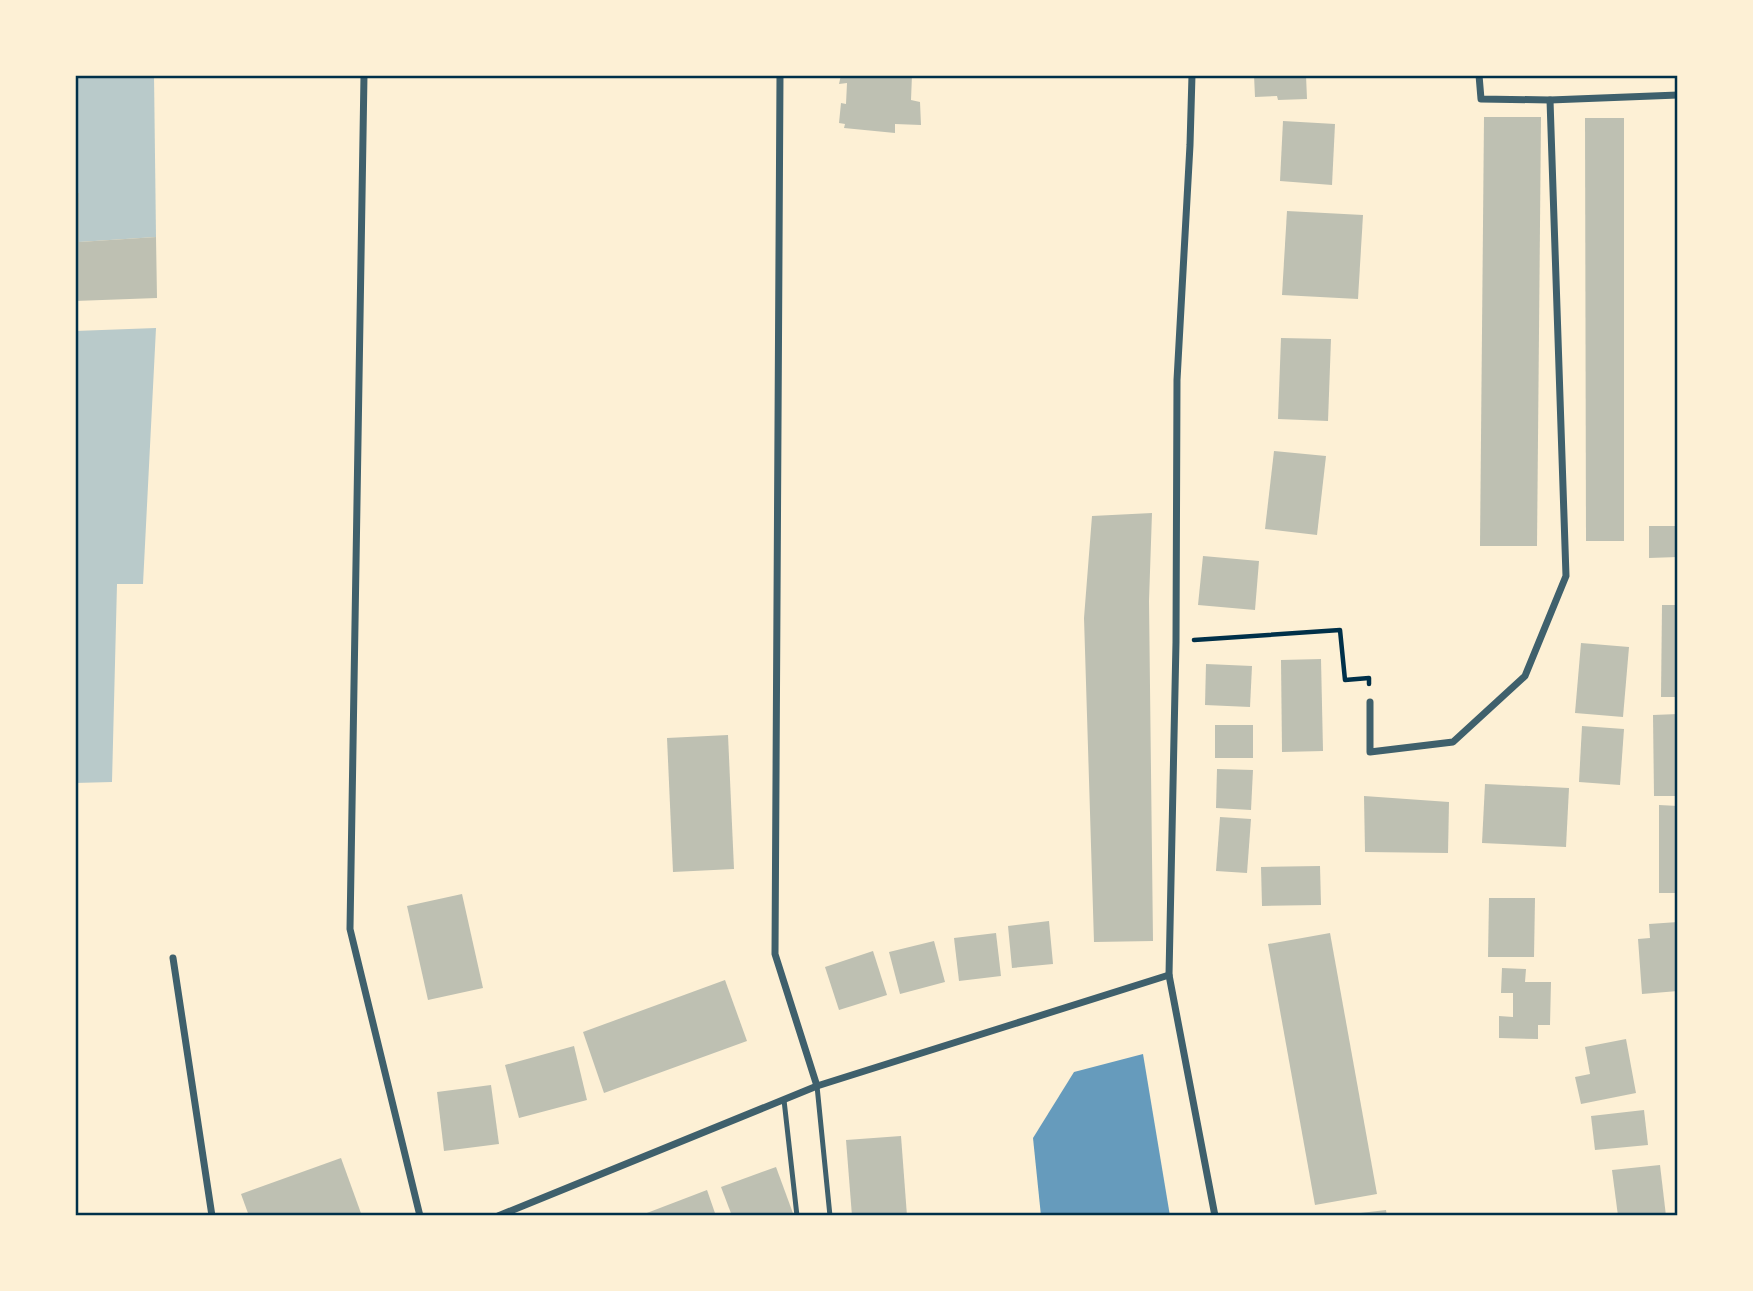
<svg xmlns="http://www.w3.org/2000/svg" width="1753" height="1291" viewBox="0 0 1753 1291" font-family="'Source Sans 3',sans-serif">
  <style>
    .green { fill: #b9caca }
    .water { fill: #669bbc }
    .building { fill: #bec0b2 }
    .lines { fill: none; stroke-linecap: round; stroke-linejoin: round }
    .path { stroke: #003049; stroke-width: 4.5 }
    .service { stroke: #3f606c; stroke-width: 5 }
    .minor { stroke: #3f606c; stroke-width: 7 }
    .neatline { fill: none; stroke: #003049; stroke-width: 2.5 }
  </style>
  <rect width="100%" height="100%" fill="#fdf0d5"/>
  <g class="green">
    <path d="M75,75H154L156,237L79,242L75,193Z"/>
    <path d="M156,328L143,584H117L112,782L75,783V331Z"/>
  </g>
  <path class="water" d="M1143,1054L1170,1216H1041L1033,1138L1074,1072Z"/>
  <g class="building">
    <path d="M841,75H912L911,100L920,102L921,125L895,124V133L844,128L845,124L839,123L841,103L846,104L847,83L839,84Z"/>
    <path d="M1254,75H1306L1307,99L1278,100L1277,96L1255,97Z"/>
    <path d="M1484,117H1541L1537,546H1480Z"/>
    <path d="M1585,118H1624V541H1586Z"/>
    <path d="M1283,121L1335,124L1332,185L1280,181Z"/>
    <path d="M75,193H79V242L156,237L157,298L75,301Z"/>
    <path d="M1287,211L1363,215L1358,299L1282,295Z"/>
    <path d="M1281,338L1331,339L1328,421L1278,419Z"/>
    <path d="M1274,451L1326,456L1317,535L1265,529Z"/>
    <path d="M1152,513L1149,601L1153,941L1094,942L1084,618L1092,516Z"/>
    <path d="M1649,526H1678V557L1649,558Z"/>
    <path d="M1203,556L1259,561L1255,610L1198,605Z"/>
    <path d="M1662,605H1678V697H1661Z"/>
    <path d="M1581,643L1629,647L1623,717L1575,713Z"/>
    <path d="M1321,659L1323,751L1282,752L1281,660Z"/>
    <path d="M1206,664L1252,666L1250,707L1205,705Z"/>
    <path d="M1678,714V796H1654L1653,715Z"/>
    <rect x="1215" y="725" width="38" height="33"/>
    <path d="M1582,726L1624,729L1620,785L1579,782Z"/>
    <path d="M728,735L734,869L673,872L667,738Z"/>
    <path d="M1217,769L1253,770L1251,810L1216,808Z"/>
    <path d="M1485,784L1569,788L1566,847L1482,843Z"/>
    <path d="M1364,796L1449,802L1448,853L1365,852Z"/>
    <path d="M1659,805L1678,806V893H1659Z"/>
    <path d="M1220,817L1251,819L1247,873L1216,871Z"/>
    <path d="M1320,866L1321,905L1262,906L1261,867Z"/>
    <path d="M462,894L483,988L428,1000L407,906Z"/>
    <path d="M1489,898H1535L1534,957H1488Z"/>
    <path d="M1049,921L1053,964L1012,968L1008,926Z"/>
    <path d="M1678,922V991L1642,994L1638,939L1650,938L1649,924Z"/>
    <path d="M996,933L1001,976L959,981L954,938Z"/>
    <path d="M1330,933L1377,1194L1315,1205L1268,944Z"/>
    <path d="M934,941L945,982L900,994L889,952Z"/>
    <path d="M873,951L887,995L839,1010L825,967Z"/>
    <path d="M1502,968L1526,969L1525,982H1551L1550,1025H1538V1039L1499,1038V1016L1513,1017V993H1501Z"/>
    <path d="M725,980L747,1041L604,1093L583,1032Z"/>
    <path d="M1626,1039L1636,1093L1581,1104L1575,1077L1590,1074L1585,1047Z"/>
    <path d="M574,1046L587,1100L519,1118L505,1065Z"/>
    <path d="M491,1085L499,1144L444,1151L437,1092Z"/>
    <path d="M1644,1110L1648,1145L1595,1150L1591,1116Z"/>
    <path d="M901,1136L907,1216H852L846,1140Z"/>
    <path d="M341,1158L362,1216H249L241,1194Z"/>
    <path d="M1660,1165L1666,1216H1618L1612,1170Z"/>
    <path d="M776,1167L794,1216H732L721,1187Z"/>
    <path d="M707,1190L716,1216H639Z"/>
    <path d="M1386,1210L1387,1216H1352V1214Z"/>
  </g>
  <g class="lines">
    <path class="path" d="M1194,640L1340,630L1345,680L1369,678V684"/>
    <g class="service">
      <path d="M817,1086L830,1216"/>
      <path d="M784,1100L797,1216"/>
    </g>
    <g class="minor">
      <path d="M364,75L350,929L420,1216"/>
      <path d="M780,75L775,954L817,1086"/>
      <path d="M1192,75L1190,145L1177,380L1176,642L1169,975L1215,1216"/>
      <path d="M1479,75L1481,99L1550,100L1678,95"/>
      <path d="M1370,702V752L1453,742L1525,676L1566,576L1550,100"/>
      <path d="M173,958L212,1216"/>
      <path d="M498,1216L817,1086L1169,975"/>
    </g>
  </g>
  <rect width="1753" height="1291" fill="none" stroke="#fdf0d5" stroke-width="154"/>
  <rect x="77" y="77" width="1599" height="1137" class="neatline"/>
</svg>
